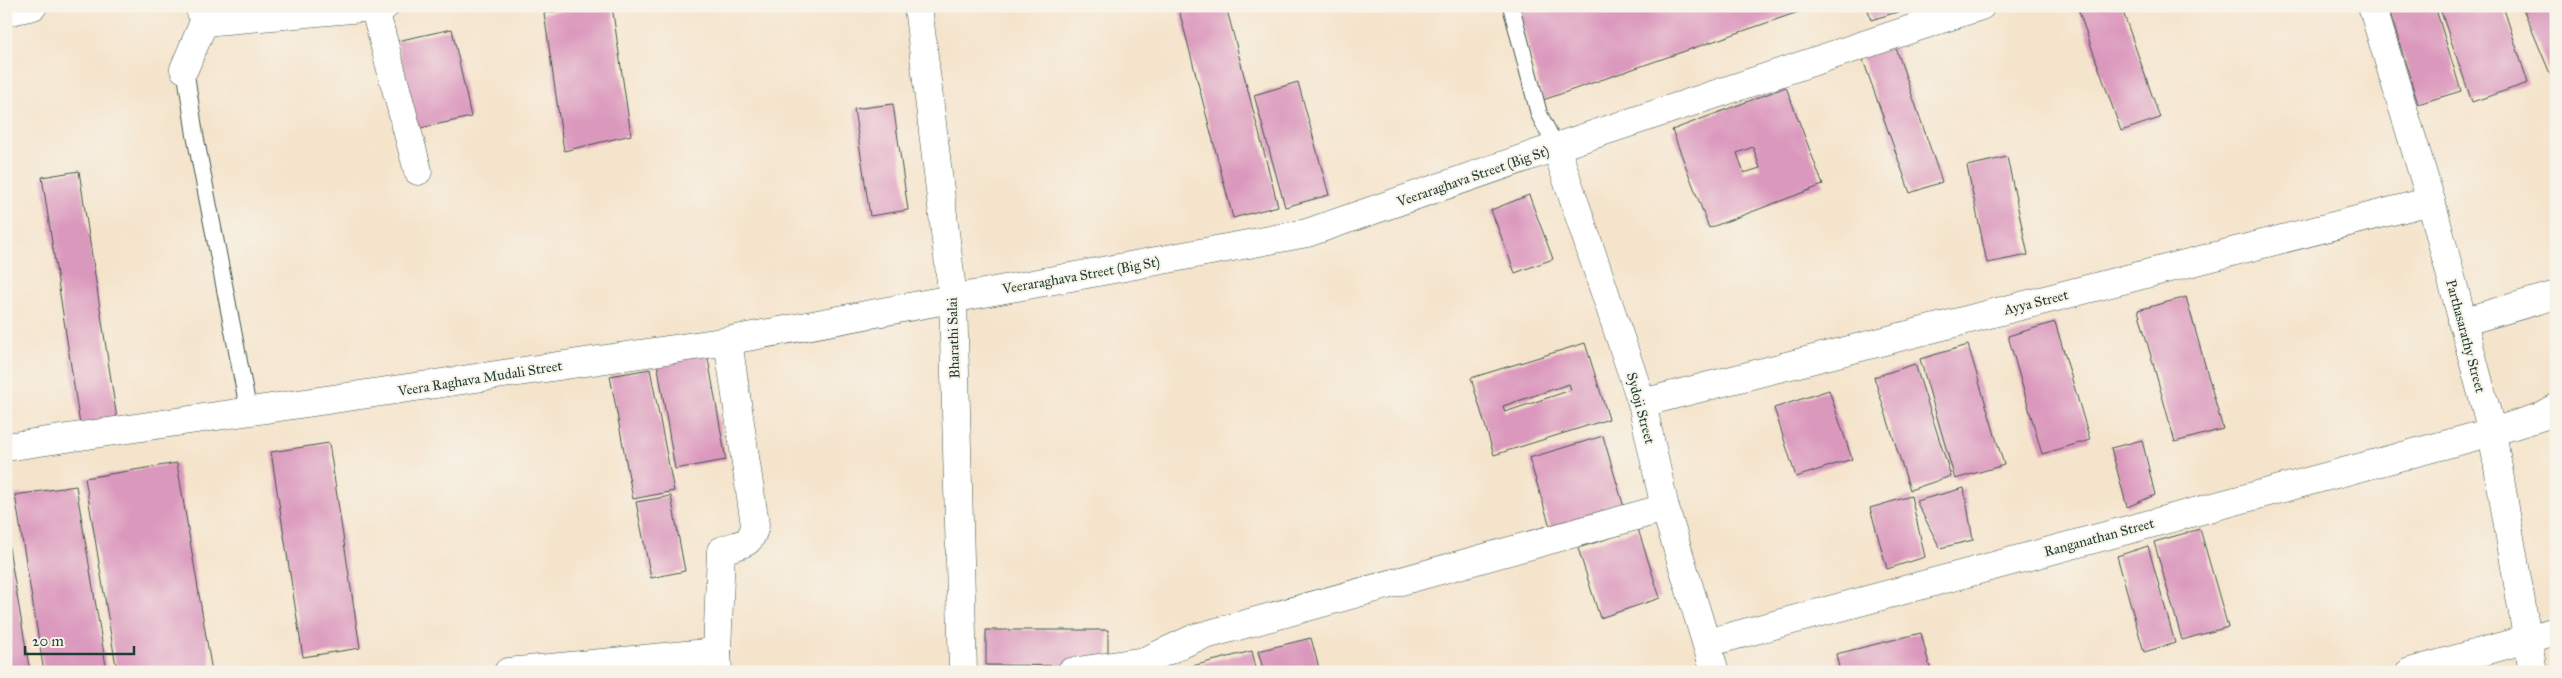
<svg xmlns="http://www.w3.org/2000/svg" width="2562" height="678" viewBox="0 0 2562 678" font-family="'IM FELL Great Primer',serif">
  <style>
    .building { fill: #db98bd; fill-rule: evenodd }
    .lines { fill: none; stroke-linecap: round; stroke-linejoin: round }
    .service-casing { stroke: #3f564b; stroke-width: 18 }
    .minor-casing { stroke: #3f564b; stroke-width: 29 }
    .tertiary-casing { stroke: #3f564b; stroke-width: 29 }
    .service { stroke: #fff; stroke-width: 16 }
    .minor { stroke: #fff; stroke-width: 28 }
    .tertiary { stroke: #fff; stroke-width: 28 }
    .labels { text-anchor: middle; stroke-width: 4; stroke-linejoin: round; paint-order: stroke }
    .street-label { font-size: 14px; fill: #1f3d34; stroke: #f7f3e8 }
  </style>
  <rect width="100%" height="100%" fill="#f7f3e8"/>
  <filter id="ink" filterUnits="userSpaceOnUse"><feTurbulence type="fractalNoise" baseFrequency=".02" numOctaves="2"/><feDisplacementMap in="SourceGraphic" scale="10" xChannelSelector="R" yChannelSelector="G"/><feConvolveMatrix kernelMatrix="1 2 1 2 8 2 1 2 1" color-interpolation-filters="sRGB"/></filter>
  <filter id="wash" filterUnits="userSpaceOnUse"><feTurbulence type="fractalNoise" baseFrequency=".0096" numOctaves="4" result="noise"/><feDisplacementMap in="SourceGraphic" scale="20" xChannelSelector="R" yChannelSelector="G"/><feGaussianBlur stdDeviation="1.12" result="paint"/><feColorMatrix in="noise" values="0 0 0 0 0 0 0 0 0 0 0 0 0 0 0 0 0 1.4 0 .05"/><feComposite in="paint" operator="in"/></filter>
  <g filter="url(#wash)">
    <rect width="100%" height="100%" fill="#f5e4cc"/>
    <g id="blocks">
      <g class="building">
        <path d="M593,6H612L631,135L564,151L544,13Z"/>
        <path d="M1178,6H1226L1278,206L1233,218Z"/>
        <path d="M1518,6H1803L1804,10L1543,100Z"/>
        <path d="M1867,6H1914V7L1871,20Z"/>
        <path d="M2085,6H2121L2160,118L2121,131L2078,9Z"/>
        <path d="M2388,6H2435L2461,91L2418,104Z"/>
        <path d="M2439,6H2503L2528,83L2472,102Z"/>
        <path d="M2522,6H2556V88Z"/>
        <path d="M452,29L471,117L416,129L397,41Z"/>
        <path d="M1895,45L1942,182L1910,193L1862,57Z"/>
        <path d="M1298,82L1329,195L1285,207L1254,95Z"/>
        <path d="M1786,87L1823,185L1709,228L1672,130ZM1753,147L1760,168L1744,173L1737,153Z"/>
        <path d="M893,104L908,210L870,216L854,109Z"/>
        <path d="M2007,157L2028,255L1987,263L1967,166Z"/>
        <path d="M79,171L117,419L80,425L42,177Z"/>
        <path d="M1529,195L1553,259L1515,273L1491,210Z"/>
        <path d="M2186,297L2223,429L2175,442L2138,310Z"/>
        <path d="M2055,322L2090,440L2042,454L2008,336Z"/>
        <path d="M1585,343L1609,419L1494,455L1471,378ZM1569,384L1571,390L1505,412L1503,406Z"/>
        <path d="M1968,345L2004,465L1955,479L1920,359Z"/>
        <path d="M707,353L726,460L675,469L657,362Z"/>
        <path d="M1915,364L1951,476L1910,490L1874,377Z"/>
        <path d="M650,369L674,491L633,499L610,376Z"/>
        <path d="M1829,390L1852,459L1796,477L1774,408Z"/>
        <path d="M1603,436L1626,514L1553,536L1529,458Z"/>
        <path d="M2142,440L2155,495L2127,507L2111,448Z"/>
        <path d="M329,443L360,648L303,657L271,452Z"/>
        <path d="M177,463L212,672H117L85,478Z"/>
        <path d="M76,486L107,672H44L15,495Z"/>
        <path d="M1964,488L1973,540L1940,548L1916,501Z"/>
        <path d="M671,496L685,571L651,578L636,502Z"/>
        <path d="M1911,496L1925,557L1887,569L1870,508Z"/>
        <path d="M1638,529L1660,598L1600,618L1578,548Z"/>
        <path d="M2200,529L2228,627L2182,640L2154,542Z"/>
        <path d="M6,536H7L30,672H6Z"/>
        <path d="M2148,546L2175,643L2144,652L2117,556Z"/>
        <path d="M986,630H1108V666L986,665Z"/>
        <path d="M1921,633L1931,672H1840L1836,654Z"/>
        <path d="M1311,638L1320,672H1264L1258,651Z"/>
        <path d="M1252,651L1257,672H1194L1192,666Z"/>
        <path d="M2252,668L2253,672H2241V671Z"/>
      </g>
    </g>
  </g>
  <g filter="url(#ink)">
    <use href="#blocks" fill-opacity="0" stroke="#3f564b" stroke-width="1"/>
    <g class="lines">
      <defs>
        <g id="service">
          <path d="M1511,6L1539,114L1556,147"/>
          <path d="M187,81L195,135L249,413"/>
        </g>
        <g id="minor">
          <path d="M374,6L418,171"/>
          <path d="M2372,6L2431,201L2492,432L2533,672"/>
          <path d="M6,12L33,6"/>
          <path d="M204,22L385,6"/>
          <path d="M184,69L204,22L199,6"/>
          <path d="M1556,147L1642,403L1665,508L1715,672"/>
          <path d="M2462,322L2556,295"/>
          <path d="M1642,403L2431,201"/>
          <path d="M6,447L715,343L1307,233L1556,147L1981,6"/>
          <path d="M1707,643L2492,432L2540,417L2556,408"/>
          <path d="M508,672L717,652"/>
          <path d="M718,672L717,652L721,551C739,542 750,549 755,525L728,341"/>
          <path d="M1071,672L1145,661L1195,638L1665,508"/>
          <path d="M2410,672L2556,631"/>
        </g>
        <path id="tertiary" d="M918,6L953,299L963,672"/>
      </defs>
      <use href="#service" class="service-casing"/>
      <use href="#minor" class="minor-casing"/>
      <use href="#tertiary" class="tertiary-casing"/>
      <use href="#service" class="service"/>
      <use href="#minor" class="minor"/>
      <use href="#tertiary" class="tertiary"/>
    </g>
  </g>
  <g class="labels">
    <g class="street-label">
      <text transform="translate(1473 176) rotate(-19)" y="5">Veeraraghava Street (Big St)</text>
      <text transform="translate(1081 275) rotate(-10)" y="5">Veeraraghava Street (Big St)</text>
      <text transform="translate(2036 302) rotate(-14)" y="5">Ayya Street</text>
      <text transform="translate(2466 336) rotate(75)" y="5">Parthasarathy Street</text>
      <text transform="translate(953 338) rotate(-92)" y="5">Bharathi Salai</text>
      <text transform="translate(480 378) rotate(-9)" y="5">Veera Raghava Mudali Street</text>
      <text transform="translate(1641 408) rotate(75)" y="5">Sydoji Street</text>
      <text transform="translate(2099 537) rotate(-15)" y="5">Ranganathan Street</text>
    </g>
  </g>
  <rect width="2562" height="678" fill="none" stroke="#f7f3e8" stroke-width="25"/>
  <path d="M25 646v8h109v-8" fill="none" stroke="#1f3d34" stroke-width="2.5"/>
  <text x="32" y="646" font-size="15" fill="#1f3d34" stroke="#f7f3e8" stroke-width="4" paint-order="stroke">20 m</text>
</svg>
